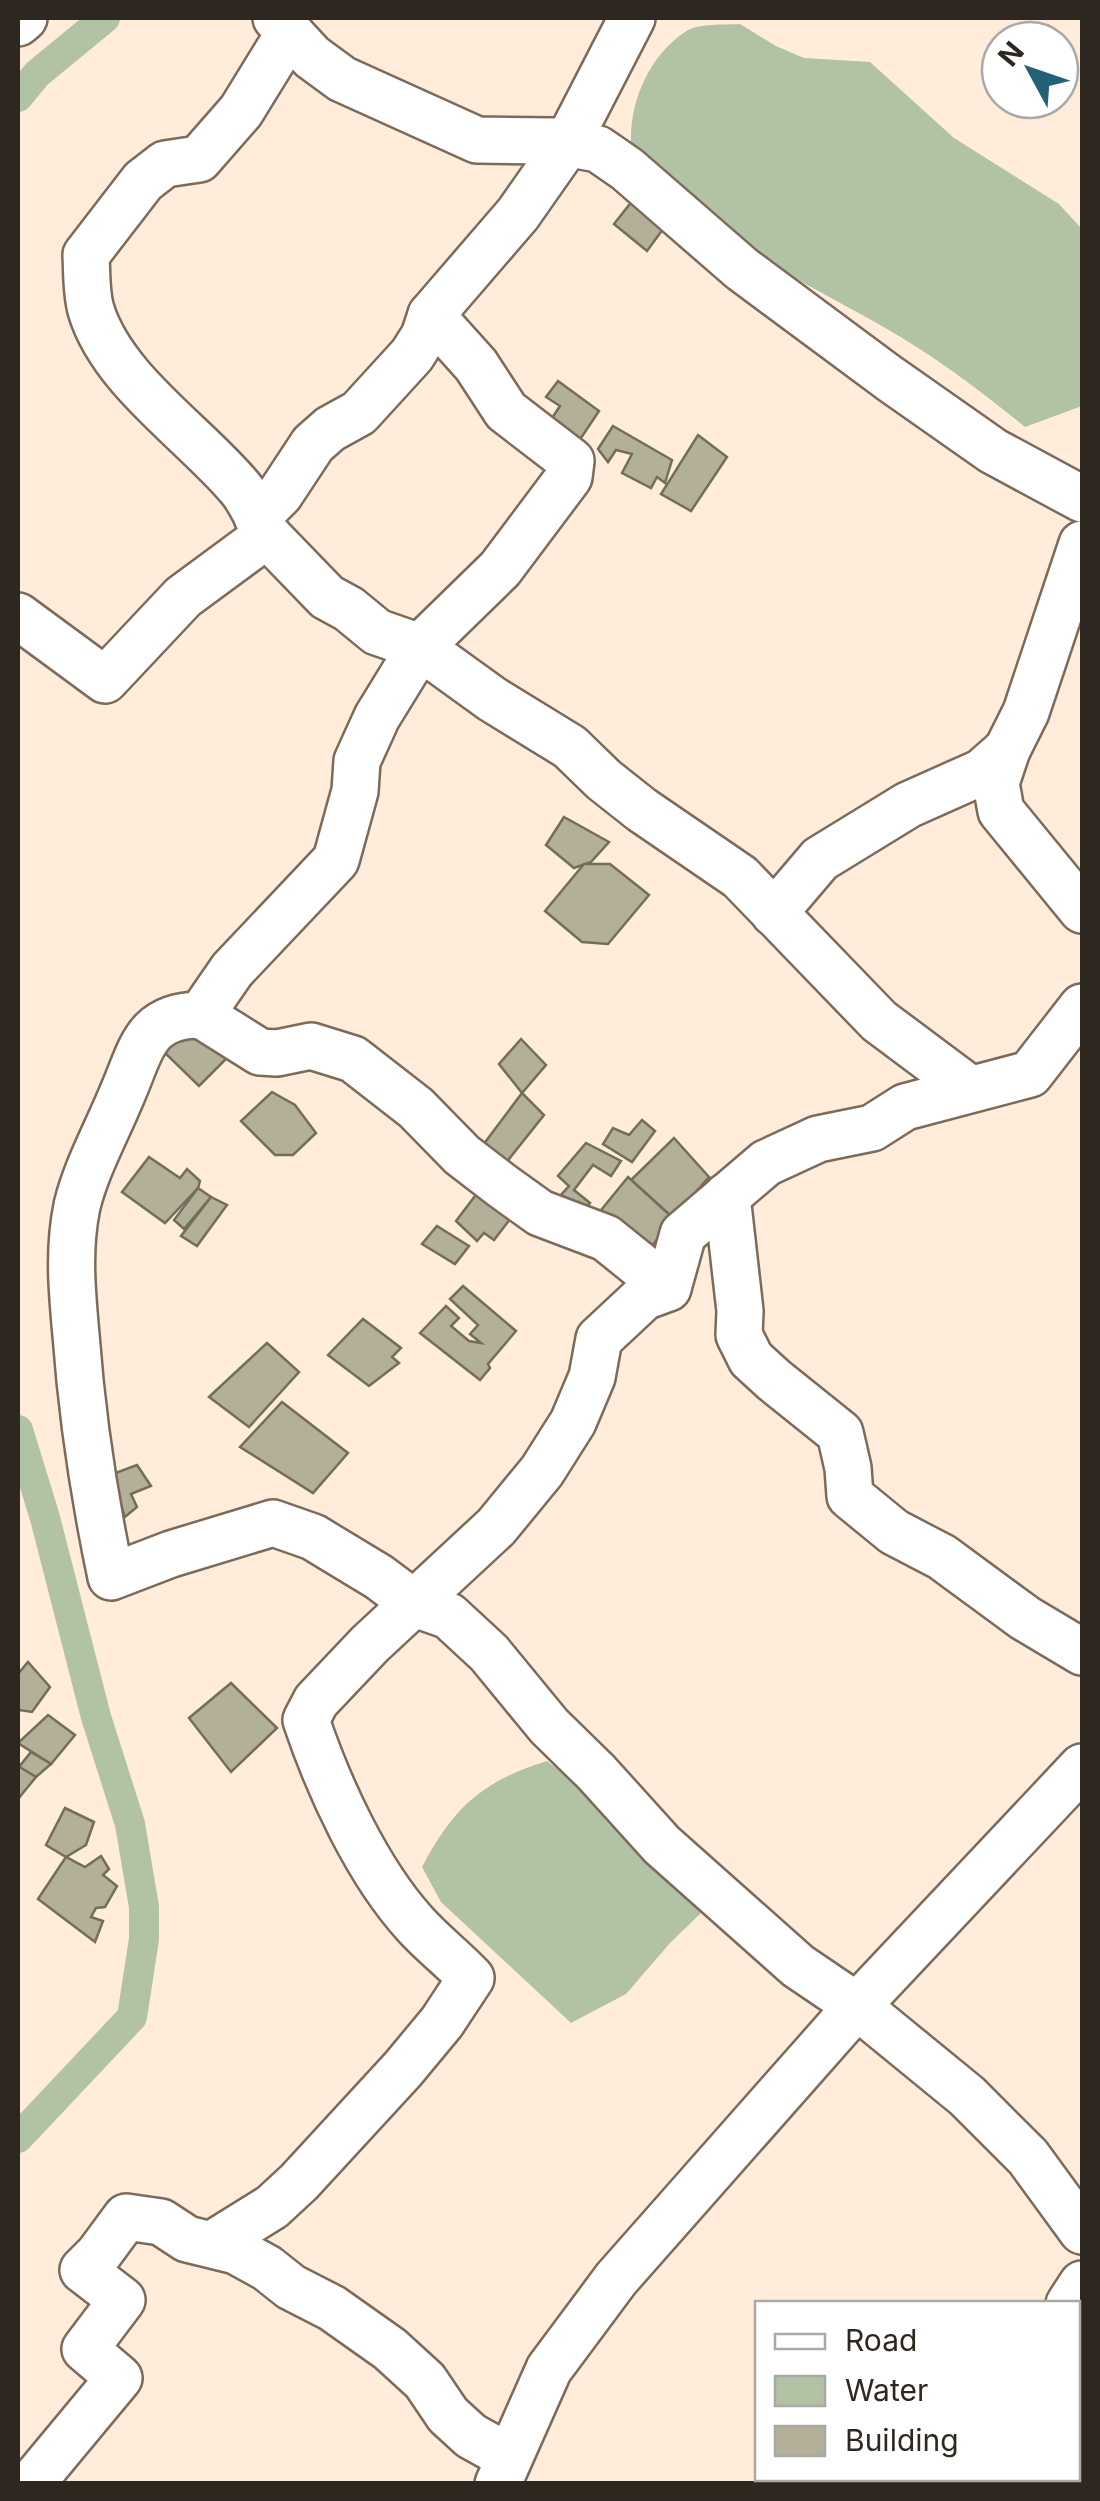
<svg xmlns="http://www.w3.org/2000/svg" width="1100" height="2501" viewBox="0 0 1100 2501" font-family="Inter,sans-serif">
  <style>
    .water { fill: #b2c2a4 }
    .lines { fill: none; stroke-linecap: round; stroke-linejoin: round }
    .canal { stroke: #b2c2a4; stroke-width: 30 }
    .building { fill: #b4af99; stroke: #726e59; stroke-width: 2.5 }
    .minor-casing { stroke: #7c6b5b; stroke-width: 50 }
    .minor { stroke: #fff; stroke-width: 45 }
  </style>
  <rect width="100%" height="100%" fill="#ffecda"/>
  <g class="water">
    <path d="M740,24L776,46L804,58L870,62L954,138L1059,204L1082,229V406L1025,427C989,398 953,370 915,346C876,321 835,301 795,278C742,247 671,189 631,142C630,101 649,56 685,32C697,23 725,25 740,24Z"/>
    <path d="M547,1761L574,1781L701,1913L670,1943L626,1994L571,2023L441,1902L422,1867C453,1808 482,1781 547,1761Z"/>
  </g>
  <g class="lines">
    <g class="canal">
      <path d="M18,97L37,74L105,18"/>
      <path d="M18,1430L45,1518L96,1717L130,1824L144,1907V1939L132,2017L18,2138"/>
    </g>
  </g>
  <g class="building">
    <path d="M633,200L669,221L647,251L614,224Z"/>
    <path d="M558,381L599,411L577,444L550,421L560,406L546,397Z"/>
    <path d="M613,426L672,460L665,483L657,477L651,488L622,473L632,454L616,450L608,462L598,449Z"/>
    <path d="M698,435L727,457L691,511L661,494Z"/>
    <path d="M564,817L609,842L591,862L574,868L546,845Z"/>
    <path d="M584,864H610L649,895L608,944L582,942L545,911Z"/>
    <path d="M188,1023L234,1051L199,1086L165,1053Z"/>
    <path d="M521,1039L546,1065L522,1093L499,1064Z"/>
    <path d="M272,1092L295,1105L316,1133L293,1155H275L241,1121Z"/>
    <path d="M522,1093L544,1115L497,1174L474,1157Z"/>
    <path d="M642,1120L655,1131L632,1162L603,1144L613,1128L629,1135Z"/>
    <path d="M674,1138L709,1177L673,1218L631,1180Z"/>
    <path d="M586,1143L621,1161L611,1176L593,1165L574,1190L590,1203L582,1213L559,1197L569,1186L558,1176Z"/>
    <path d="M149,1157L180,1178L187,1169L200,1181L198,1188L165,1223L122,1192Z"/>
    <path d="M628,1177L673,1218L644,1257L593,1220Z"/>
    <path d="M198,1188L211,1197L184,1229L174,1220Z"/>
    <path d="M478,1192L514,1214L494,1240L484,1233L477,1241L456,1221Z"/>
    <path d="M211,1197L227,1205L197,1246L181,1236Z"/>
    <path d="M437,1226L469,1246L455,1264L422,1244Z"/>
    <path d="M463,1286L516,1331L488,1364L490,1368L480,1380L420,1333L446,1306L459,1318L451,1326L469,1341L481,1343L470,1334L478,1325L450,1299Z"/>
    <path d="M363,1319L401,1348L392,1357L399,1363L369,1386L328,1355Z"/>
    <path d="M267,1343L299,1372L249,1427L209,1397Z"/>
    <path d="M282,1402L348,1453L313,1493L240,1447Z"/>
    <path d="M137,1465L151,1486L131,1494L137,1507L125,1517L110,1475Z"/>
    <path d="M28,1662L50,1687L32,1712L20,1710L18,1713V1674Z"/>
    <path d="M231,1683L277,1728L231,1772L189,1718Z"/>
    <path d="M48,1715L75,1735L51,1764L18,1743Z"/>
    <path d="M31,1752L51,1764L36,1777L19,1767Z"/>
    <path d="M18,1766L36,1777L18,1799Z"/>
    <path d="M65,1808L94,1822L86,1845L66,1857L46,1845Z"/>
    <path d="M101,1856L109,1869L103,1875L117,1886L105,1907L96,1908L91,1917L103,1921L95,1942L38,1899L66,1857L85,1867Z"/>
  </g>
  <g class="lines">
    <defs>
      <g id="minor">
        <path d="M276,18L312,57L342,79L477,140L554,141L598,149L627,169L742,269L889,378L993,451L1082,499"/>
        <path d="M18,23L24,18"/>
        <path d="M257,517L280,494L313,444L330,429L359,413L412,355L424,336L431,315"/>
        <path d="M267,535L327,597L349,609L377,632L420,647L500,569L569,477L571,461L506,411L476,365L431,315L518,214L567,144L632,18"/>
        <path d="M1082,544L1026,712L1007,750L996,783L1001,811L1082,910"/>
        <path d="M18,616L105,680L183,597L267,535C258,519 251,501 240,488C194,433 112,380 91,310C86,293 87,273 86,255L143,181L165,164L199,159L241,111L289,33"/>
        <path d="M774,913L820,859L908,805L982,772L1007,750"/>
        <path d="M201,1015L260,1052L277,1053L311,1046L353,1059L416,1108L462,1155L501,1185L540,1213L606,1238L668,1288"/>
        <path d="M970,1089L879,1021L740,877L642,810L604,780L570,747L492,699L420,647L377,717L357,761L355,791L336,860L232,970L201,1015C145,1015 142,1048 123,1092C108,1129 86,1168 77,1206C68,1249 72,1292 76,1335C82,1417 94,1496 111,1577L171,1554L273,1523L313,1537L379,1577L415,1604L449,1616L489,1653L549,1726L596,1772L662,1845L798,1966L857,2006L967,2096L1028,2157L1082,2231"/>
        <path d="M727,1196L740,1311L739,1335L751,1359L774,1380L840,1433L848,1468L850,1496L894,1532L942,1557L1025,1618L1082,1652"/>
        <path d="M214,2243L272,2207L299,2182L403,2069L442,2022L471,1978C453,1959 432,1943 415,1924C367,1871 329,1788 306,1720L316,1701L370,1644L496,1527L542,1471L573,1422L592,1377L599,1339L644,1297L668,1288L683,1234L766,1163L818,1139L872,1128L905,1107L1030,1074L1082,1007"/>
        <path d="M1069,2304L1082,2284"/>
        <path d="M31,2484L119,2378L85,2349L122,2300L83,2270L98,2255L126,2217L161,2222L187,2239L236,2251L267,2268L291,2287L332,2308L390,2349L425,2381L448,2415L471,2436L509,2457"/>
        <path d="M498,2484L549,2369L616,2279L857,2006L1082,1767"/>
        <path d="M910,2484L915,2478"/>
      </g>
    </defs>
    <use href="#minor" class="minor-casing"/>
    <use href="#minor" class="minor"/>
  </g>
  <rect width="1100" height="2501" fill="none" stroke="#2e2720" stroke-width="40"/>
  <rect x="755" y="2301" width="325" height="180" fill="#ffffff" stroke="#aba9a6" stroke-width="2.5"/>
  <rect x="775" y="2334" width="50" height="15" fill="#ffffff" stroke="#aba9a6" stroke-width="2.5"/>
  <text x="845" y="2351" font-size="30" fill="#2e2720">Road</text>
  <rect x="775" y="2376" width="50" height="30" fill="#b2c2a4" stroke="#aba9a6" stroke-width="2.5"/>
  <text x="845" y="2401" font-size="30" fill="#2e2720">Water</text>
  <rect x="775" y="2426" width="50" height="30" fill="#b4af99" stroke="#aba9a6" stroke-width="2.5"/>
  <text x="845" y="2451" font-size="30" fill="#2e2720">Building</text>
  <g transform="translate(1030 70) rotate(310)"><circle r="48" fill="#ffffff" stroke="#aba9a6" stroke-width="2.5"/>
  <path d="M0-8L18 38L0 25L-18 38Z" fill="#236178"/>
  <text y="-15" font-size="28" font-weight="bold" text-anchor="middle" fill="#2e2720">N</text>
  </g>
</svg>
